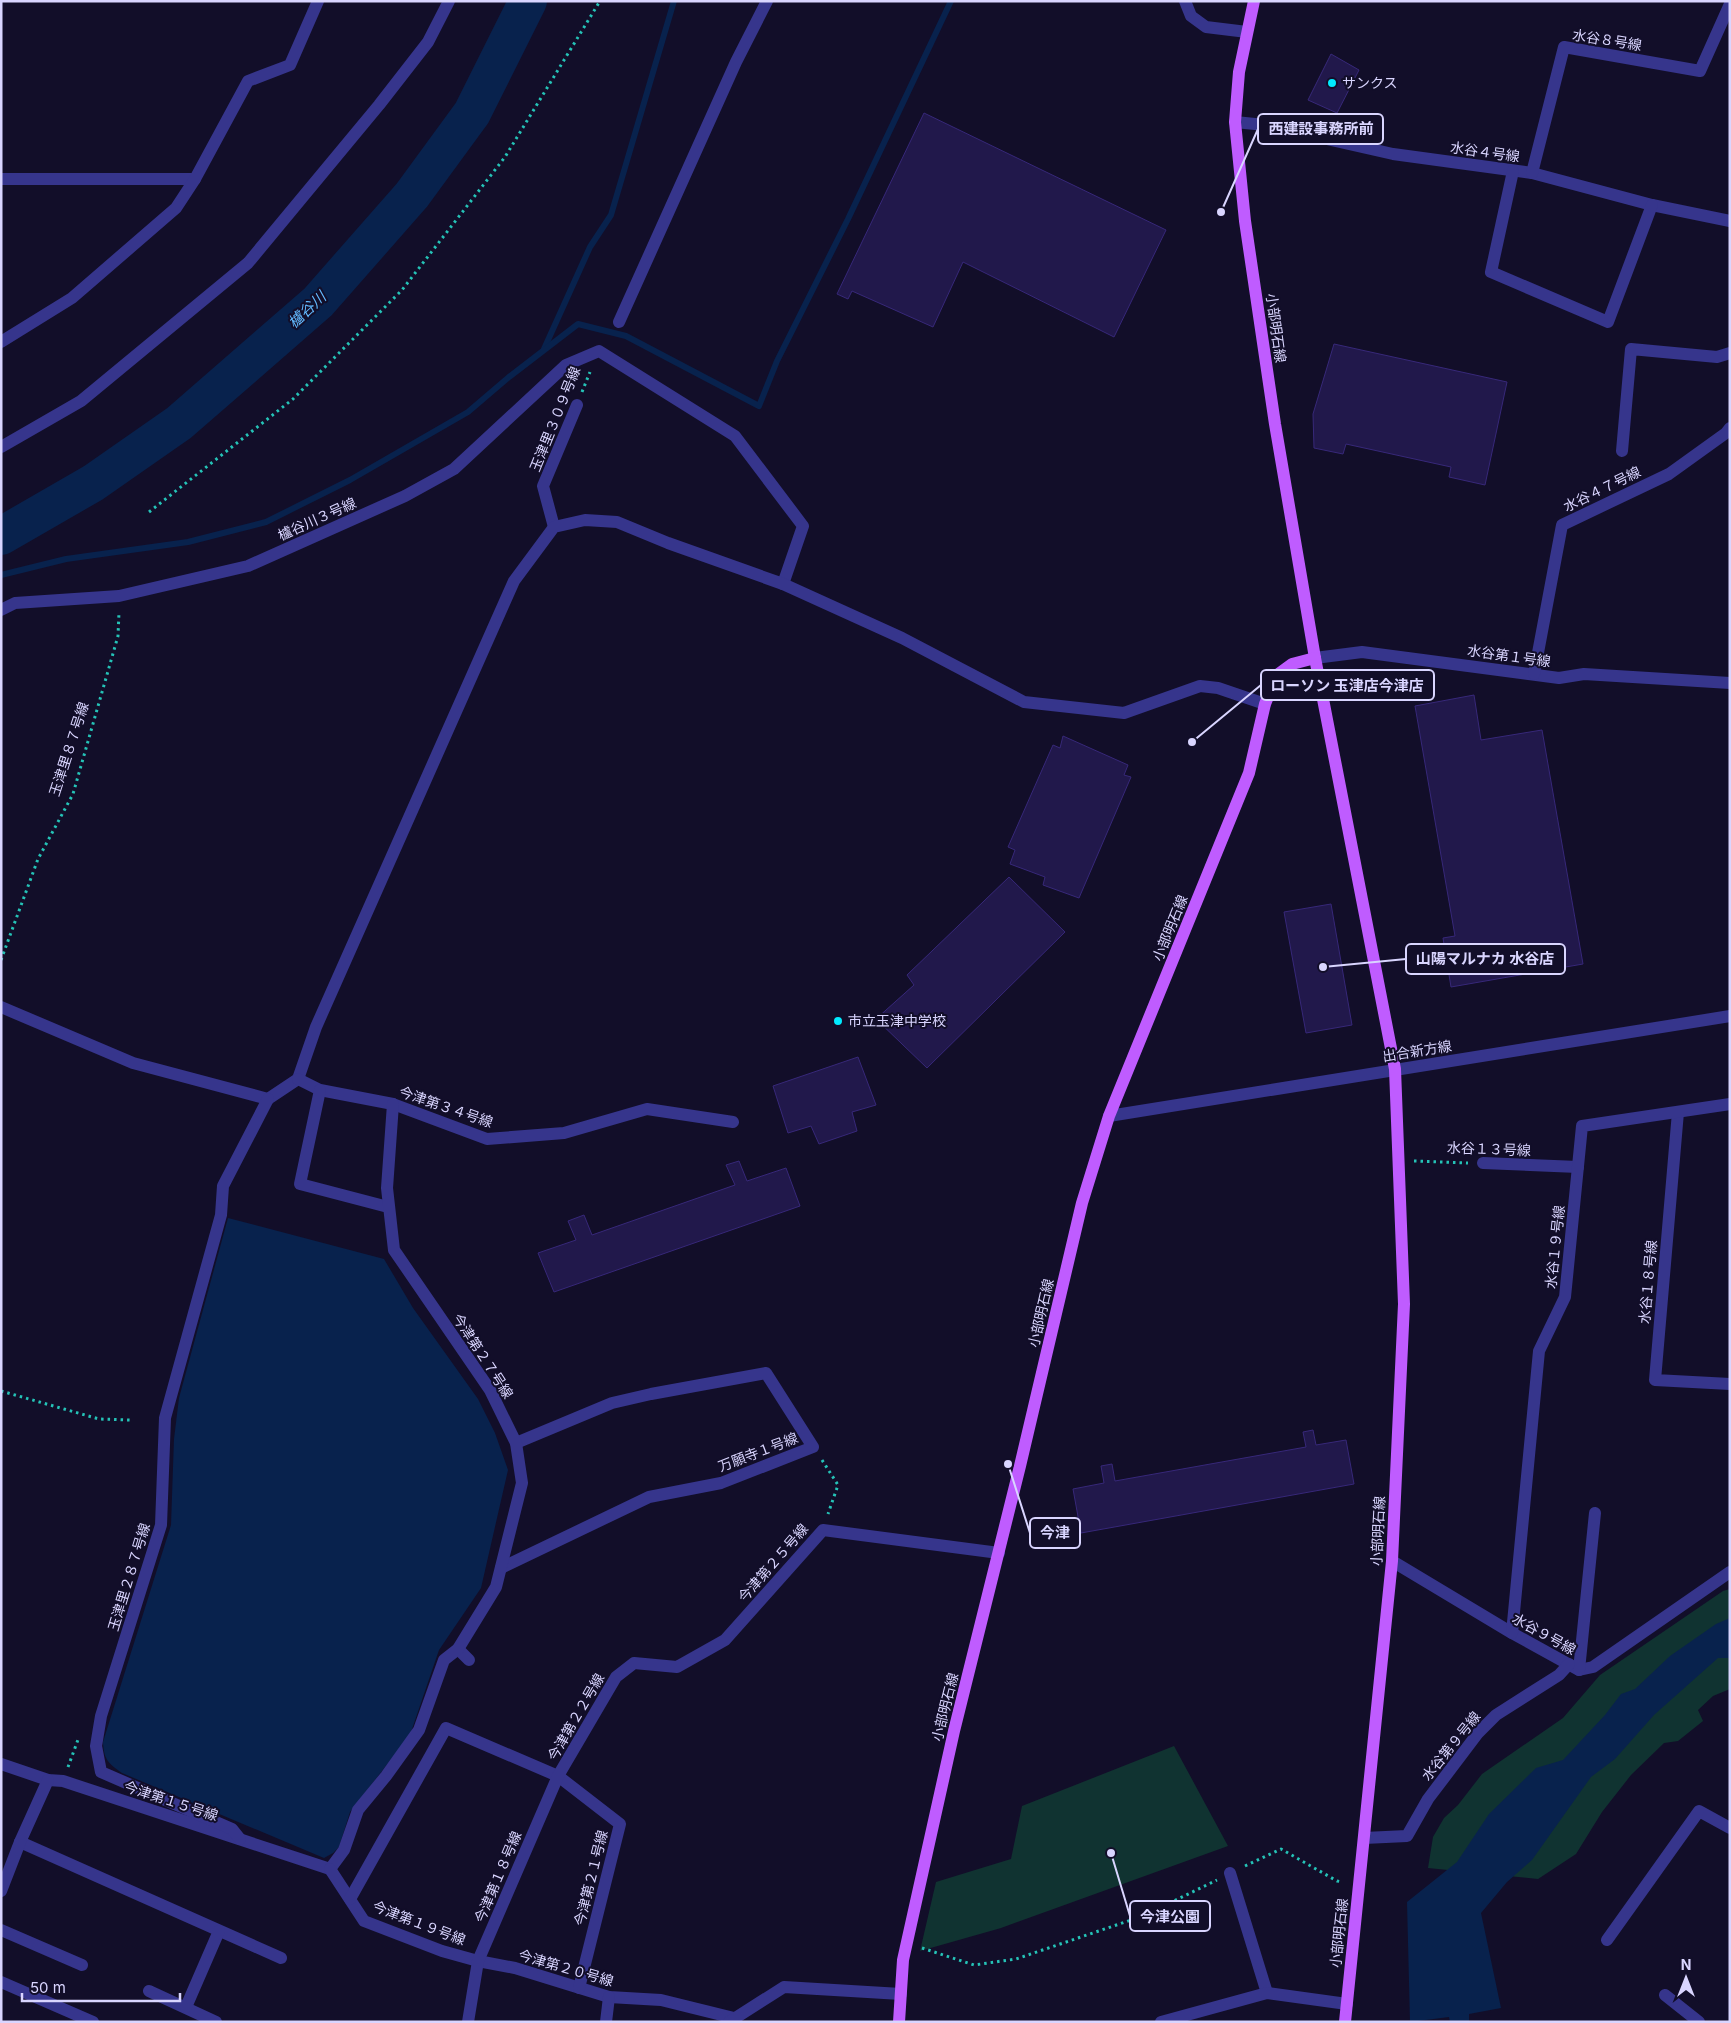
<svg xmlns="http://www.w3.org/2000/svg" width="1731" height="2023" viewBox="0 0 1731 2023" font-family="Inter,'Noto Sans JP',sans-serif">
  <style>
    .green { fill: #103331 }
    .water { fill: #08224d }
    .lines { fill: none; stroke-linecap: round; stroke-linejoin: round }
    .stream { stroke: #08224d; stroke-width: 6 }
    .river { stroke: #08224d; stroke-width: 38 }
    .building { fill: #21184b; stroke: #372879 }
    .path { stroke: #25c3b7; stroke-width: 3; stroke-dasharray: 2.5 4; stroke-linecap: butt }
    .minor { stroke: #36358c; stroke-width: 12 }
    .major { stroke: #bf5cff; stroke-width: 12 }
    .poi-dot { fill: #01eaff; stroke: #120e29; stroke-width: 2 }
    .labels { text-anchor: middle; stroke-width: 4; stroke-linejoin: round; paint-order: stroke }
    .street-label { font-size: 14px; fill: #d9d5ff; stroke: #120e29 }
    .poi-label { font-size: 14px; fill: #d9d5ff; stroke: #120e29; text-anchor: start }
    .water-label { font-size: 15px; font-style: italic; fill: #63baff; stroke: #120e29 }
    .leader { fill: none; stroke: #d9d5ff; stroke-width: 2 }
    .callout-dot { fill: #d9d5ff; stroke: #120e29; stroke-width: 2 }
    .callout { fill: #120e29; stroke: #d9d5ff; stroke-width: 2 }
    .callout-label { font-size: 15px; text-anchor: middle; font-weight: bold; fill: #d9d5ff }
  </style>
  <rect width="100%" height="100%" fill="#120e29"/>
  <g class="green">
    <path d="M1730,1589V1689L1713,1696L1698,1710L1703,1721L1678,1741L1664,1743L1631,1775L1602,1812L1576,1854L1538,1879L1428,1868L1433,1837L1444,1818L1458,1805L1482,1774L1563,1718L1600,1675L1723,1591Z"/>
    <path d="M1174,1746L1228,1846L1001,1928L920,1951L936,1882L1011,1859L1022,1806Z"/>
  </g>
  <g class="water">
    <path d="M228,1218L384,1259L413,1308L478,1399L495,1433L508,1470L481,1588L439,1650L410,1735L350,1812L339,1847L333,1853L324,1858L122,1773C108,1763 104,1760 103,1742L171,1525L174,1439L179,1398Z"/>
    <path d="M1730,1618V1658H1718L1654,1715L1615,1759L1591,1777L1532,1860L1507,1882L1481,1913L1501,2008L1469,2014V2022H1450L1449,2017L1410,2022L1407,1902L1457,1862L1489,1814L1536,1768L1563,1760L1605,1715L1621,1694L1635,1689L1670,1656L1716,1624Z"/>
  </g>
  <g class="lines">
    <g class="stream">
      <path d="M544,349L590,247L611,215L674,1"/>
      <path d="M1,575L66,559L188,542L266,522L350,480L468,412L509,377L578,324L626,336L759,406L777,361L848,219L951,1"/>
    </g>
    <path class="river" d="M1,536L93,483L179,423L318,302L412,195L472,113L528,1"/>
  </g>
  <g class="building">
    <path d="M1331,54L1359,70L1337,113L1308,100Z"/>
    <path d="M924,113L1166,230L1114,337L963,262L933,327L852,291L848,299L837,294Z"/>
    <path d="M1334,344L1507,382L1485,485L1449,477L1451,467L1346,444L1343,454L1314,448L1313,414Z"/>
    <path d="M1474,695L1481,740L1542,730L1583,964L1451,987L1443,938L1455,936L1415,706Z"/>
    <path d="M1063,736L1128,765L1124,775L1131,777L1079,898L1043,885L1045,877L1010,864L1015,850L1008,847L1053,745L1060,748Z"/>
    <path d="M1009,877L1065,932L927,1068L876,1019L914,985L907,975Z"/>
    <path d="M1331,904L1352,1025L1306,1033L1284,912Z"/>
    <path d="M858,1057L876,1105L852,1112L857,1131L819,1144L811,1126L788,1133L773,1086Z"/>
    <path d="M739,1161L747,1181L786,1168L800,1206L554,1292L538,1253L576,1240L568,1221L584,1215L592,1235L735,1185L726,1165Z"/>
    <path d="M1313,1430L1316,1445L1346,1440L1354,1484L1081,1533L1073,1489L1104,1483L1101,1466L1112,1464L1115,1481L1306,1447L1303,1432Z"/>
  </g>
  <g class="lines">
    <g class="path">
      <path d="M582,392L590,372"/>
      <path d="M149,512L293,399L402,290L505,157L600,1"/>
      <path d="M1,960L38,859L73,794L118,636L119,612"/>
      <path d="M1414,1161L1468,1163"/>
      <path d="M1,1391L99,1419L130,1420"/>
      <path d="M822,1460L838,1485L828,1514"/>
      <path d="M68,1767L79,1737"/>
      <path d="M1245,1866L1281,1849L1337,1881L1343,1882"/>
      <path d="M922,1948L974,1965L1016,1959L1143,1916L1217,1880"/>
    </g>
    <g class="minor">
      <path d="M1185,1L1191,16L1206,27L1247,32"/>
      <path d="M1235,122L1265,125L1393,154L1532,173L1652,205L1730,221"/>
      <path d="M1513,171L1491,272L1608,322L1652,205"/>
      <path d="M1532,173L1564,47L1700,71L1730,4"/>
      <path d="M1,179H195"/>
      <path d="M619,322L736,62L767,1"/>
      <path d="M1,342L72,298L176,208L195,179L248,81L290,65L318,1"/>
      <path d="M1,447L81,401L248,263L379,105L428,42L449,1"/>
      <path d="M1622,451L1631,349L1717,357L1730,353"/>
      <path d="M554,527L543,486L577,405"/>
      <path d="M1,610L15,603L119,596L248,566L405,496L454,469L566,365L599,351L735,436L803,526L783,584"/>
      <path d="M1315,658L1362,652L1559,678L1584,674L1730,683"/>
      <path d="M1534,674L1562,525L1669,474L1726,433L1730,428"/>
      <path d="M1,1007L133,1063L268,1099L298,1079"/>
      <path d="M298,1079L316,1027L514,581L554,527L585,520L617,522L668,543L783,584L902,638L1024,702L1124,713L1200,686L1218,688L1265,704"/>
      <path d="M298,1079L320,1090L393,1104L487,1139L564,1133L647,1109L733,1122"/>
      <path d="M320,1090L300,1184L388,1207"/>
      <path d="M1678,1112L1655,1380L1730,1384"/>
      <path d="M1109,1116L1730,1016"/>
      <path d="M1483,1163L1578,1167"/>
      <path d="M1392,1561L1512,1633L1579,1670L1593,1667L1730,1572"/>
      <path d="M501,1568L649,1497L721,1483L813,1447L766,1373L651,1394L612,1403L516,1443"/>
      <path d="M1512,1633L1539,1351L1565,1297L1582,1126L1730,1104"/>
      <path d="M458,1649L469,1660"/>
      <path d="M1579,1670L1595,1513"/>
      <path d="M1,1764L48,1780L63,1781L330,1869"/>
      <path d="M1364,1838L1407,1836L1428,1799L1478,1733L1496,1715L1559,1675L1569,1664"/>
      <path d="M240,1839L232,1829L101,1772L96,1746L101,1716L161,1525L165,1418L221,1215L223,1186L268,1099"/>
      <path d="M20,1842L281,1958"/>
      <path d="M330,1869L344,1850L358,1810L386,1776L419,1730L444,1660L458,1649L496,1587L522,1483L516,1443L490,1390L394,1250L387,1188L393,1104"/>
      <path d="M330,1869L364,1921L442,1951L478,1961L515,1968L609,1997L661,2000L734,2018"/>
      <path d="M1230,1873L1267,1993"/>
      <path d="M1,1891L20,1842L48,1780"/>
      <path d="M350,1899L446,1728L558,1776L620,1824L579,1988"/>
      <path d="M1,1930L82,1965"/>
      <path d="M1607,1940L1699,1811L1730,1828"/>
      <path d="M1,1982L93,2022"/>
      <path d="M149,1991L216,2022"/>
      <path d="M1665,1995L1699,2022"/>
      <path d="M186,2007L219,1931"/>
      <path d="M468,2022L478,1961L558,1776L616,1677L634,1663L677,1667L725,1640L823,1530L999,1553"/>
      <path d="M606,2022L609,1997"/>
      <path d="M729,2022L784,1987L901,1994"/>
      <path d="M1161,2022L1267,1993L1347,2004"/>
    </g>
    <g class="major">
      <path d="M1254,1L1239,72L1235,122L1245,221L1275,424L1315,658L1395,1069L1404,1304L1392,1561L1345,2022"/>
      <path d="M899,2022L903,1960L954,1731L1020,1466L1082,1203L1109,1116L1249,773L1265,704L1277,675L1292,664L1315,658"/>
    </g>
  </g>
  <g class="poi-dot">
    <circle cx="1332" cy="83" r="5"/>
    <circle cx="838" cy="1021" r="5"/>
  </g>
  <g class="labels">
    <g class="street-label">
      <text transform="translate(1607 40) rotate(9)" y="5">水谷８号線</text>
      <text transform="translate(1485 152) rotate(8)" y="5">水谷４号線</text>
      <text transform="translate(1276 328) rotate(82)" y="5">小部明石線</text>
      <text transform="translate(555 419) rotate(-68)" y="5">玉津里３０９号線</text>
      <text transform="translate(1602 489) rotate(-26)" y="5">水谷４７号線</text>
      <text transform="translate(317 519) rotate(-24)" y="5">櫨谷川３号線</text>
      <text transform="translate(1509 656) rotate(8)" y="5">水谷第１号線</text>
      <text transform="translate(69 749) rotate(-72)" y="5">玉津里８７号線</text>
      <text transform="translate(1170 928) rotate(-68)" y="5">小部明石線</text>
      <text transform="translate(1417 1051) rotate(-9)" y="5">出合新方線</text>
      <text transform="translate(446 1107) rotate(19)" y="5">今津第３４号線</text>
      <text transform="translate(1489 1149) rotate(2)" y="5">水谷１３号線</text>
      <text transform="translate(1555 1247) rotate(-84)" y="5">水谷１９号線</text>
      <text transform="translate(1648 1282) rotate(-85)" y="5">水谷１８号線</text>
      <text transform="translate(1041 1313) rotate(-77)" y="5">小部明石線</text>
      <text transform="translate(483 1356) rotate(57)" y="5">今津第２７号線</text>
      <text transform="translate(758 1452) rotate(-21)" y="5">万願寺１号線</text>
      <text transform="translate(1378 1531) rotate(-87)" y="5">小部明石線</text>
      <text transform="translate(773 1563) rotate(-49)" y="5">今津第２５号線</text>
      <text transform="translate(129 1577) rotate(-73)" y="5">玉津里２８７号線</text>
      <text transform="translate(1544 1634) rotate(29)" y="5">水谷９号線</text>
      <text transform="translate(945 1707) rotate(-76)" y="5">小部明石線</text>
      <text transform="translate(576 1717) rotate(-60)" y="5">今津第２２号線</text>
      <text transform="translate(1451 1746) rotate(-51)" y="5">水谷第９号線</text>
      <text transform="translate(171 1801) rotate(18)" y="5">今津第１５号線</text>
      <text transform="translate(498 1877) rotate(-67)" y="5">今津第１８号線</text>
      <text transform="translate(591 1878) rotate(-76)" y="5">今津第２１号線</text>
      <text transform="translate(419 1923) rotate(21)" y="5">今津第１９号線</text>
      <text transform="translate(1339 1933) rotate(-84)" y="5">小部明石線</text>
      <text transform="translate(566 1968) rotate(16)" y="5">今津第２０号線</text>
    </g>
    <g class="poi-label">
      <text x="1342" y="88">サンクス</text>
      <text x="848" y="1026">市立玉津中学校</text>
    </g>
    <g class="water-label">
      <text transform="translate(307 310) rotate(-43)" y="5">櫨谷川</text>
    </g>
  </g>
  <path class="leader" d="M1221 212L1258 129M1192 742L1261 685M1323 967L1406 959M1008 1464L1030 1533M1111 1853L1130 1916"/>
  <g class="callout-dot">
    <circle cx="1221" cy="212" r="5"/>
    <circle cx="1192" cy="742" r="5"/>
    <circle cx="1323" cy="967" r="5"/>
    <circle cx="1008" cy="1464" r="5"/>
    <circle cx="1111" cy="1853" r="5"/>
  </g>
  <g class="callout">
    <rect x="1258" y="114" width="125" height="30" rx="5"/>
    <rect x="1261" y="670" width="173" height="30" rx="5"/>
    <rect x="1406" y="944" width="159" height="30" rx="5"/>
    <rect x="1030" y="1518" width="50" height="30" rx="5"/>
    <rect x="1130" y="1901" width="80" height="30" rx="5"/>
  </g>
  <g class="callout-label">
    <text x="1321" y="134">西建設事務所前</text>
    <text x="1347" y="691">ローソン 玉津店今津店</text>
    <text x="1485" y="964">山陽マルナカ 水谷店</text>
    <text x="1055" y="1538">今津</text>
    <text x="1170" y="1922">今津公園</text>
  </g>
  <rect width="1731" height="2023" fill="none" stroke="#d9d5ff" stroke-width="5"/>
  <g transform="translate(1686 1978)" stroke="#120e29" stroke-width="4" paint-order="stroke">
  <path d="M0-4L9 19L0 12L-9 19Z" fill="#d9d5ff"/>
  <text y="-8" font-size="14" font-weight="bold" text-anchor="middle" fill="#d9d5ff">N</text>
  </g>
  <path d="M22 1993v8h158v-8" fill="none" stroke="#d9d5ff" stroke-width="2.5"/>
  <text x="30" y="1993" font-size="15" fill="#d9d5ff" stroke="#120e29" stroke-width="4" paint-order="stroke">50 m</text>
</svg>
